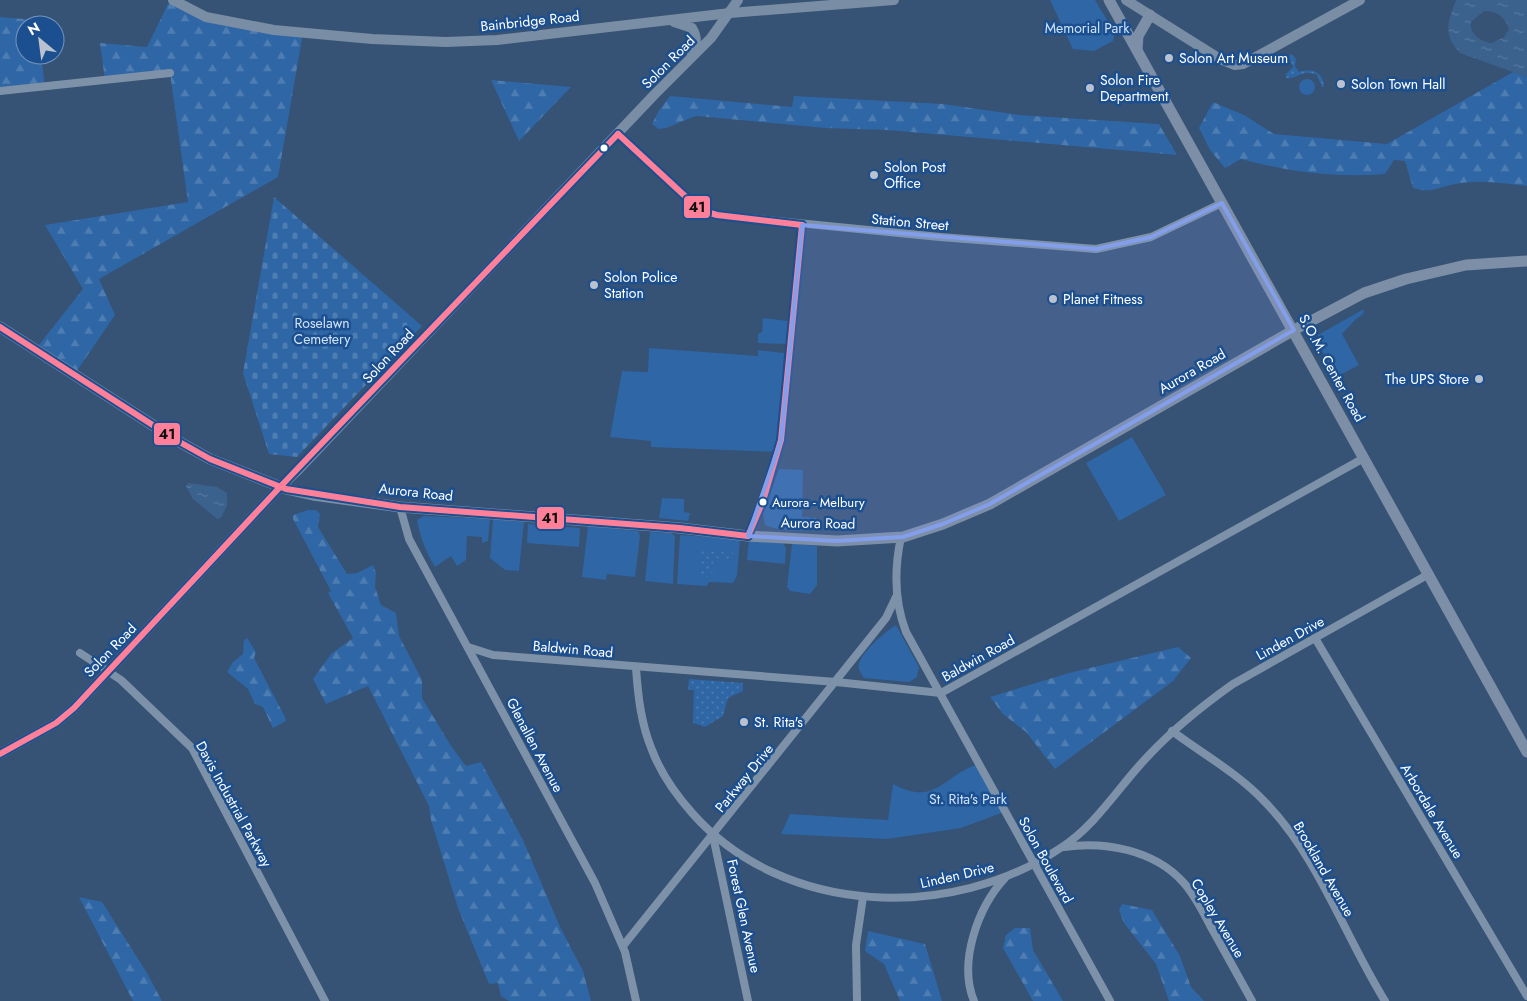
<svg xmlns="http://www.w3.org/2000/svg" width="1527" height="1001" viewBox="0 0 1527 1001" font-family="Jost,sans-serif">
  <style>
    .green { fill: #2f66a5 }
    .forest { fill: url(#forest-firs) }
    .cemetery { fill: url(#cemetery-stones) }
    .garden { fill: url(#garden-dots) }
    .water { fill: url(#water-ripples); fill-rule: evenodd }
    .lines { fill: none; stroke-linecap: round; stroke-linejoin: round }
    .street { stroke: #7d92a8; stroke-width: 8 }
    .secondary { stroke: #798da4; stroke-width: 10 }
    .primary { stroke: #7d8ea7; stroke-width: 11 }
    .bus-1-casing { stroke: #1b4f8f; stroke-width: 10 }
    .bus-1 { stroke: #ff8098; stroke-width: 6 }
    .marked { fill: #839eea; fill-opacity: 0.2; stroke: #839eea; stroke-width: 4; stroke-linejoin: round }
    .poi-dot { fill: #b9c2ce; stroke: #1b4f8f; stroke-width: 2 }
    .bus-dot { fill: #fff; stroke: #1b4f8f; stroke-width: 2 }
    .labels { text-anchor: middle; stroke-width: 5; stroke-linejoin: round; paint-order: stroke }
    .bus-label { font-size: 13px; fill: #fff; stroke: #1b4f8f; text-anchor: start }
    .street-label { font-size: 14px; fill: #fff; stroke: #1b4f8f }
    .park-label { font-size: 14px; fill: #cfe3fa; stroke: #1b4f8f }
    .poi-label { font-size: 14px; fill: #fff; stroke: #1b4f8f; text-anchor: start }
    .line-badge { stroke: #1b4f8f; stroke-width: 2 }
    .pale-badge-label { font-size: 14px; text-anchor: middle; font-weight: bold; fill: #111 }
  </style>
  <defs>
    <pattern id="forest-firs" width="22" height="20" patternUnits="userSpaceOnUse" patternTransform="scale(1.25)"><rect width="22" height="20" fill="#2f66a5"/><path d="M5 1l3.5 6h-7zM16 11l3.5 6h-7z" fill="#4e7db2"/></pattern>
    <pattern id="cemetery-stones" width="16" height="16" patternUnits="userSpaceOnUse" patternTransform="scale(1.25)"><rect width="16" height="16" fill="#2f66a5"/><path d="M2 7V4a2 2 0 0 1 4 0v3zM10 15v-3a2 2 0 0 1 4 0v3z" fill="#4e7db2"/></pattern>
    <pattern id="garden-dots" width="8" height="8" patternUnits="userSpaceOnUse" patternTransform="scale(1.25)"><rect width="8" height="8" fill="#2f66a5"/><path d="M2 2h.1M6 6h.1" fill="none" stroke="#4e7db2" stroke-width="1.8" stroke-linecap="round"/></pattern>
    <pattern id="water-ripples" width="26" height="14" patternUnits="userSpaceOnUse" patternTransform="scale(1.25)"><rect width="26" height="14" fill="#3b618d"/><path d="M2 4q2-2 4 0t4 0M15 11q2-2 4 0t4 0" fill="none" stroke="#58799e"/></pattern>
  </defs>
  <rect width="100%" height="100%" fill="#365274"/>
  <g class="green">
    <path d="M1050,0H1095L1115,33L1113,41L1094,51L1073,49Z"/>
    <circle cx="1307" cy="87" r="8"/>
    <path d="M1364,309L1363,314L1355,320L1342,334L1359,365L1336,377L1318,343V335Z"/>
    <path d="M763,318L788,321L787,344L758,343V334L762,332Z"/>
    <path d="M649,348L758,356V350L784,353L778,452L651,447V441L610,437L622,371L648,372Z"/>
    <path d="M1132,437L1166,495L1119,521L1086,463Z"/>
    <path d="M779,469L803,470L802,517L816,518L820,527C809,533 776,531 765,525L763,514Z"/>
    <path d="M662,498L684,499V512L690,513L688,521L659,518Z"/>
    <path d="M424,516L490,519L488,541L482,543V537L467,536L466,560L457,566L451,556L435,567C426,553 420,536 417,520Z"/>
    <path d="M493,519L524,522L519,571L505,570L490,558Z"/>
    <path d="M528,524L580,528L579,547L527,543Z"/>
    <path d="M588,526L638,531L640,536L635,577L607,574L606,580L582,577Z"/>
    <path d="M650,532L671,533L675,536L673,584L645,581Z"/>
    <path d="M680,535L740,539L737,576L733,583L709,582L707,586L677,584Z"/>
    <path d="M749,540L783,543L786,548L785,564L747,560Z"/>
    <path d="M792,543L817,546V585L810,594L790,591L787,587Z"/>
    <path d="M896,625L919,667L917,677L909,682L864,678C861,673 857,668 859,663C863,651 886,631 896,625Z"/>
    <path d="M978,764L1004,812L961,828L887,839L781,834L790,814L888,820L893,784C936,807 942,776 978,764Z"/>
  </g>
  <g class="forest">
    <path d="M170,0L206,17L303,33L278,177L99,279L115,315L74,375L35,350L83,289L45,225L188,202L170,73L105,80L100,43L147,47Z"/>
    <path d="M0,17L37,20L38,25H25V55H41L45,86L0,91Z"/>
    <path d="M1513,72L1527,77V186C1504,183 1479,179 1455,184C1437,187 1433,194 1413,188L1405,161L1394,160L1385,174C1335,178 1289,172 1241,159L1225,168L1210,150L1199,128L1213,102L1244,115L1274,134L1387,144Z"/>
    <path d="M491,80L571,87L519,141Z"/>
    <path d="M670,96L792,107L794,96L943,104L1019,115L1159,124L1177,155L887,130L825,128L697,116C683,119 673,128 658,129L652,124L658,112Z"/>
    <path d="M308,510H316L320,514L318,527L347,574L357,573L373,565L376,573L375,587L381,605L396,613L399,636L422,680V698L451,746L466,766L481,762L523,840L560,927L583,971L591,1001H509L501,996L498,983L489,984L458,908L431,820L429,806L368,686L326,704L313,679L331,654L353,638L328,593L331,591L293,519V515Z"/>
    <path d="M247,638L256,652L254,658L285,717L286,721L273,728L263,707L255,704L248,689L227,672L233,662L243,654L244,640Z"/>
    <path d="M1178,647L1191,658L1173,681L1055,769L1026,732L1003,714L990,697L1069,673Z"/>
    <path d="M79,897L102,902L147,973L162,1001H133Z"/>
    <path d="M1122,904L1152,910L1180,956L1191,987L1204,1001H1169L1156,964L1124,923L1119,910Z"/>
    <path d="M1015,928H1030L1033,950L1063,1001H1033L1003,948L1006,935Z"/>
    <path d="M868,931L925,944L942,1001H900L884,964L865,951Z"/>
  </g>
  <path class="cemetery" d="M274,197L422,326L297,457L269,454L243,373Z"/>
  <g class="garden">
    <path d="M1292,54L1296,59L1295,66L1299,72C1311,67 1324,72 1324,87H1322L1317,75C1301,69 1299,79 1286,78V74L1293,67L1288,56Z"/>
    <path d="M702,551L735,553V559L713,558L712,577H701Z"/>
    <path d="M689,679L743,683V691L728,698L723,716L705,727L693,723L694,690H688Z"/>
  </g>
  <g class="water">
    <path d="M1456,0H1527V77L1460,53C1442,34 1448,22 1456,0ZM1484,11C1497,11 1505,17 1509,29L1504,37L1492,43C1481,42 1469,33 1471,22Z"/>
    <path d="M188,483L217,487L227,493V506L221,518L217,519L193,499L186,486Z"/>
  </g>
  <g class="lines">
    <g class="street">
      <path d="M0,91L170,73"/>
      <path d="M618,134L700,210L717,215L940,237L1096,249L1151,237L1222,203"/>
      <path d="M400,507L409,539L595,883L625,952L636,1001"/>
      <path d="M748,536L763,501L781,440L802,225"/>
      <path d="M901,537C894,570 894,601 906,632L1110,1001"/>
      <path d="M1315,638L1527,996"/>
      <path d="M468,647L493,655L836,682L941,693L1364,458"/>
      <path d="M80,653L121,680L192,748L325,1001"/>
      <path d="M636,668C638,696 641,724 652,750C661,774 676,795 693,814C784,916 952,922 1062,847C1093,827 1115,793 1139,766C1167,734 1199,708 1233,684L1429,574"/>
      <path d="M1172,731C1203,754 1237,773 1263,800C1318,855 1344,935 1385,1001"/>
      <path d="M713,836L748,1001"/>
      <path d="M1064,847C1105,841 1154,850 1183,882C1195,895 1203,912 1211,927C1225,952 1238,976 1252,1001"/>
      <path d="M623,946L886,618L896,597"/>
      <path d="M857,1001L856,945L863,897"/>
      <path d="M974,1001C958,962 978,907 1005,878"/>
    </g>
    <g class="secondary">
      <path d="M173,0L206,17L274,30L372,39L446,42L497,40L730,13L894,0"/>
      <path d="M1126,0L1220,59L1235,65L1243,64L1360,0"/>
      <path d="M674,22L692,28C698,38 696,44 692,55"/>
      <path d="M0,754L56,723L74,708L280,487L298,470L654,95L711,38L738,0"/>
    </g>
    <g class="primary">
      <path d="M1109,0L1527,752"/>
      <path d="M1137,50L1138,36L1150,15"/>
      <path d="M0,327L176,440L210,459L286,489L313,495L400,507L680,528L748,536L837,541L903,537L943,524L990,504L1294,330L1364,293L1406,279L1466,265L1527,261"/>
    </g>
    <defs>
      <g id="bus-1">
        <path d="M618,134L700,210L717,215L802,225"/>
        <path d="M0,327L176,440L210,459L286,489L400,507L680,528L748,536"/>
        <path d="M748,536L763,501L781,440L802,225"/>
        <path d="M0,754L56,723L74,708L280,487L618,134"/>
      </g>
    </defs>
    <use href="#bus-1" class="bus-1-casing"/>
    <use href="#bus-1" class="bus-1"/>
  </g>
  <path class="marked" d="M1222,203L1294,330L990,504L943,524L903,537L885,538L837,541L748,536L781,440L802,225L1096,249L1151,237Z"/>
  <g class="poi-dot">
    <circle cx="1169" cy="58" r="5"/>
    <circle cx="1341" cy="84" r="5"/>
    <circle cx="1090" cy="88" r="5"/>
    <circle cx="874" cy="175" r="5"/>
    <circle cx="594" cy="285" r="5"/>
    <circle cx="1053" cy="299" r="5"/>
    <circle cx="1479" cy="379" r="5"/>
    <circle cx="744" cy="722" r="5"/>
  </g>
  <g class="bus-dot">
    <circle cx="604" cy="148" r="4.5"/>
    <circle cx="763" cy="502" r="4.5"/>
  </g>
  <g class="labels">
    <g class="bus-label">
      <text x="772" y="507">Aurora - Melbury</text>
    </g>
    <g class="street-label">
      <text transform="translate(530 21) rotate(-6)" y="5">Bainbridge Road</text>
      <text transform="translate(668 62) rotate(-45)" y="5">Solon Road</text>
      <text transform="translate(910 222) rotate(5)" y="5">Station Street</text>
      <text transform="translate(388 356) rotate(-47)" y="5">Solon Road</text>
      <text transform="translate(1332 368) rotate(61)" y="5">S.O.M. Center Road</text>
      <text transform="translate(1192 371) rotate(-30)" y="5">Aurora Road</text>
      <text transform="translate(416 492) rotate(6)" y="5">Aurora Road</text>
      <text transform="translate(818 523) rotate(1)" y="5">Aurora Road</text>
      <text transform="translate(1290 638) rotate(-29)" y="5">Linden Drive</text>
      <text transform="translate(573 649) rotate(5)" y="5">Baldwin Road</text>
      <text transform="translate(110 650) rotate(-46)" y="5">Solon Road</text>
      <text transform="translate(978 658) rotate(-29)" y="5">Baldwin Road</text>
      <text transform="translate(535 745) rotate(62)" y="5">Glenallen Avenue</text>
      <text transform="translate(744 778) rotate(-51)" y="5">Parkway Drive</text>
      <text transform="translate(234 804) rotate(61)" y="5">Davis Industrial Parkway</text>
      <text transform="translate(1432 811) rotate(59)" y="5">Arbordale Avenue</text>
      <text transform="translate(1046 860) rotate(61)" y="5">Solon Boulevard</text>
      <text transform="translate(1324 869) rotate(60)" y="5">Brookland Avenue</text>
      <text transform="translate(957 875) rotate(-13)" y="5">Linden Drive</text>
      <text transform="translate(744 916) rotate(78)" y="5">Forest Glen Avenue</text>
      <text transform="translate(1218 918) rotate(59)" y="5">Copley Avenue</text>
    </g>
    <g class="park-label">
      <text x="1087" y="33">Memorial Park</text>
      <text x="322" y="328">Roselawn<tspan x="322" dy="16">Cemetery</tspan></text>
      <text x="968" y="804">St. Rita's Park</text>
    </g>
    <g class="poi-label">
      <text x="1179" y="63">Solon Art Museum</text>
      <text x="1100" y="85">Solon Fire<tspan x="1100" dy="16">Department</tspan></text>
      <text x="1351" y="89">Solon Town Hall</text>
      <text x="884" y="172">Solon Post<tspan x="884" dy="16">Office</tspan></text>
      <text x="604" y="282">Solon Police<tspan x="604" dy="16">Station</tspan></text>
      <text x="1063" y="304">Planet Fitness</text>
      <text x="1469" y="384" text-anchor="end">The UPS Store</text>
      <text x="754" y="727">St. Rita's</text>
    </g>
  </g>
  <g class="line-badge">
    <rect x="683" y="195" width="28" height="24" rx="5" fill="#ff8098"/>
    <rect x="153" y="422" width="28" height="24" rx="5" fill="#ff8098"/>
    <rect x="536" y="506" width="29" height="24" rx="5" fill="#ff8098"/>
  </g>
  <g class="pale-badge-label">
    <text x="697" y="212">41</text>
    <text x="167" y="439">41</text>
    <text x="550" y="523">41</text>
  </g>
  <g transform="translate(40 40) rotate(331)"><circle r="24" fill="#1b4f8f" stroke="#7695bc"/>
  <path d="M0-4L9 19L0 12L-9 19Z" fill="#b9c2ce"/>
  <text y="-8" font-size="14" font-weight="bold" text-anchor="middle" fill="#ffffff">N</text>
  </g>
</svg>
